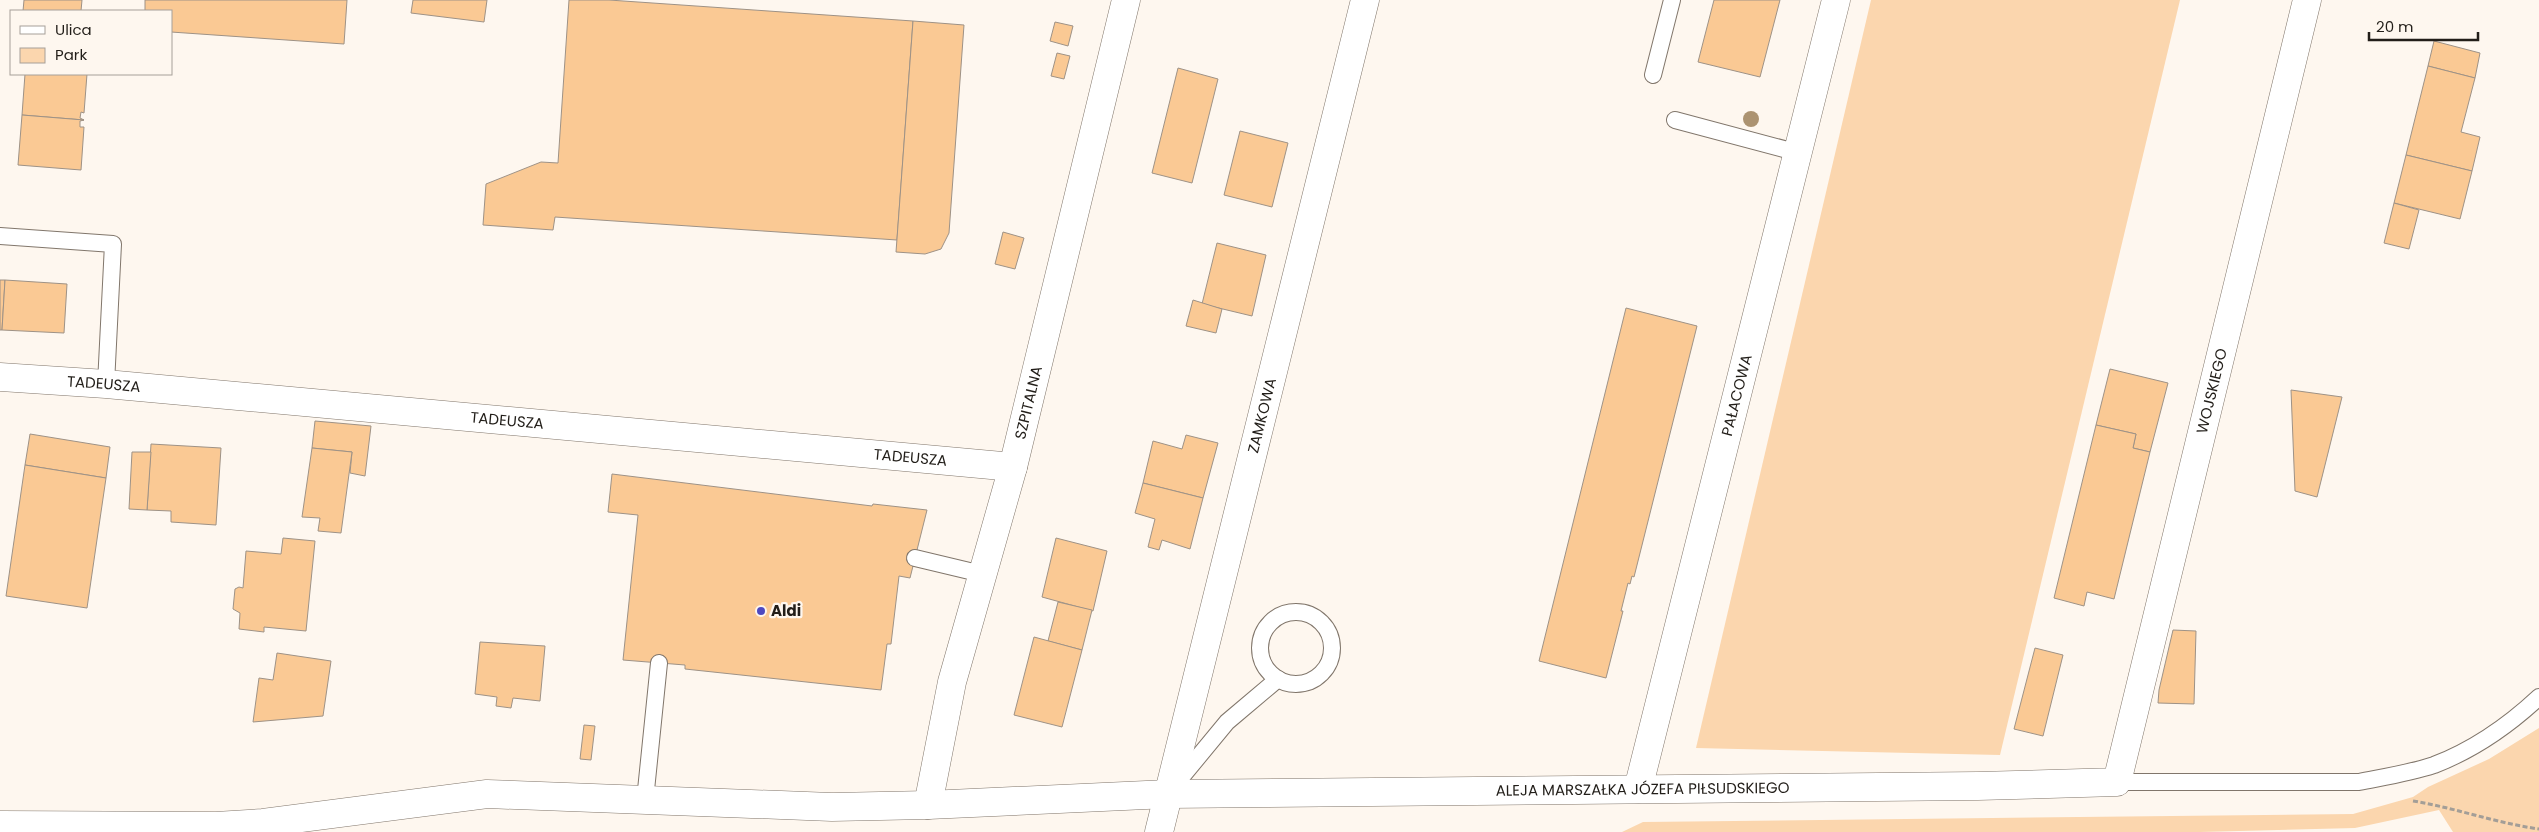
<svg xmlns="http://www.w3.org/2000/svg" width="2539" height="832" viewBox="0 0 2539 832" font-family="Poppins,sans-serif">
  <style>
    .green { fill: #fbd6ae }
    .building { fill: #fac994; stroke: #9e9286 }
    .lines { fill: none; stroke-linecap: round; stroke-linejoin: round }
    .service-casing { stroke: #81766b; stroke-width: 18 }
    .minor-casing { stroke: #81766b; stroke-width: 29 }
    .path { stroke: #a39e97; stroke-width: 3; stroke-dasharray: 5 2.5; stroke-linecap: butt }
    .service { stroke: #fff; stroke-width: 16 }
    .minor { stroke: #fff; stroke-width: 28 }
    .tree { fill: #ac9371 }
    .poi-dot { fill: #4e49c0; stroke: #fef7ef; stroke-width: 2 }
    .labels { text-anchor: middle; stroke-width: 4.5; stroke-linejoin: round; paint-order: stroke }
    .street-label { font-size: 15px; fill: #221e19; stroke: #fef7ef }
    .poi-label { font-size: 15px; font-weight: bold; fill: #221e19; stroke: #fef7ef; text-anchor: start }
  </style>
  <rect width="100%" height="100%" fill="#fef7ef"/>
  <g class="green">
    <path d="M1871,0H2180L2000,755L1696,748Z"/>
    <path d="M2539,728V832H2453L2439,810L2355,828L2200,832H1622L1643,822L2353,814L2413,797L2428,787L2489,759Z"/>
  </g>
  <g class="building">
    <path d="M24,0H82L81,11H23Z"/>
    <path d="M145,0H347L344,44L171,32V11H145Z"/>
    <path d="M413,0H487L484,22L411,13Z"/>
    <path d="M569,0H609L913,21L897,240L555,217L553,230L483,225L486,184L541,162L558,163Z"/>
    <path d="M1714,0H1780L1760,77L1698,62Z"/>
    <path d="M913,21L964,25L949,233L941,249L925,254L896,252Z"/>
    <path d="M1055,22L1073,26L1068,46L1050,41Z"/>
    <path d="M2434,41L2480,53L2475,78L2428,66Z"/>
    <path d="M1057,53L1070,56L1064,79L1051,76Z"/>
    <path d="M2428,66L2475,78L2461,132L2480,137L2472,171L2406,155Z"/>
    <path d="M1178,68L1218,79L1192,183L1152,173Z"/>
    <path d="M25,74H87L84,113L81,112L80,118L84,120L22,115Z"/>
    <path d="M22,115L84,120L80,121V127H84L81,170L18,165Z"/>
    <path d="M1240,131L1288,143L1272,207L1224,195Z"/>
    <path d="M2406,155L2472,171L2460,219L2394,203Z"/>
    <path d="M2394,203L2419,210L2409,249L2384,243Z"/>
    <path d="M1003,232L1024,238L1015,269L995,264Z"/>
    <path d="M1217,243L1266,255L1252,316L1202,304Z"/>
    <path d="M0,280H5L2,330H0Z"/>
    <path d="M5,280L67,284L64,333L2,330Z"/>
    <path d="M1193,300L1222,309L1216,333L1186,326Z"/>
    <path d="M1626,308L1697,326L1634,577L1632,576L1630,584L1628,583L1621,611H1623L1606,678L1539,661Z"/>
    <path d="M2110,369L2168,383L2150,452L2133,448L2136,434L2096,425Z"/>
    <path d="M2291,390L2342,397L2317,497L2295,491Z"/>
    <path d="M315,421L371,426L365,476L350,473L352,452L312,448Z"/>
    <path d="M2096,425L2136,434L2133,448L2150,452L2114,599L2087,592L2084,606L2054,598Z"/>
    <path d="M30,434L110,447L106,478L25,465Z"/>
    <path d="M1186,435L1218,443L1203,498L1143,483L1153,441L1182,449Z"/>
    <path d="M151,444L221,448L216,525L171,522V511L147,510Z"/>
    <path d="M312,448L352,452L341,533L318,531L320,518L302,517Z"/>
    <path d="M132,452H151L147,510L129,509Z"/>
    <path d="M25,465L106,478L87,608L6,596Z"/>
    <path d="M612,474L872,506L873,504L927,510L910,578L899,576L891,644H887L881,690L685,669V665L623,660L638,515L608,512Z"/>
    <path d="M1143,483L1203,498L1190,549L1162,540L1159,550L1148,547L1155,519L1135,513Z"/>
    <path d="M283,538L315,541L306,631L264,627V632L239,629L240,613L233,609L235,589L239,587L243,588L246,551L281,554Z"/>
    <path d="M1056,538L1107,551L1093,611L1042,597Z"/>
    <path d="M1058,602L1092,610L1082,650L1048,641Z"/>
    <path d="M2173,630L2196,631L2194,704L2158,703L2159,690Z"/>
    <path d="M1034,637L1082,650L1062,727L1014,715Z"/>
    <path d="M480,642L545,646L540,701L513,698L511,708L496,706L497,697L475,694Z"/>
    <path d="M2035,648L2063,655L2043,736L2014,729Z"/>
    <path d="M277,653L331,661L323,716L253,722L259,678L273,680Z"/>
    <path d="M584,725L595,726L591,760L580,759Z"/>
  </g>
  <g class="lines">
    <defs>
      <g id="service">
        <path d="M1653,75L1672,0"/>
        <path d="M1675,120L1799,153"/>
        <path d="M0,236L113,244L106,384"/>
        <path d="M915,558L982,574"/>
        <circle cx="1296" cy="648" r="36"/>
        <path d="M2117,782H2359C2384,777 2410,773 2434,765C2473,750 2509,725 2539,697"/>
        <path d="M1175,785L1227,722L1278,679"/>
        <path d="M645,800L659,663"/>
      </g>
      <g id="minor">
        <path id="s1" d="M0,377L106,384L1013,467"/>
        <path id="s2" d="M1638,789L1836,0"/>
        <path id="s3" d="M928,805L952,682L1013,467L1126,0"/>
        <path id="s4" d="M0,825L216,826L263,823L487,794L832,807L928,805L1168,794L1978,786L2117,782L2307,0"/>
        <path id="s5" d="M1159,832L1365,0"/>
      </g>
    </defs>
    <use href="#service" class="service-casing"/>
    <use href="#minor" class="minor-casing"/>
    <path class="path" d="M2413,801C2456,808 2496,823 2539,829"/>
    <use href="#service" class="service"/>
    <use href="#minor" class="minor"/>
  </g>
  <circle class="tree" cx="1751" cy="119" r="8"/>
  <circle class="poi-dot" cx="761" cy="611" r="5"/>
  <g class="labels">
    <g class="street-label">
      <text dy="5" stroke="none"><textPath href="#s1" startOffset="104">TADEUSZA</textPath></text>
      <text dy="5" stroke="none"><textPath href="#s4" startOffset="2522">WOJSKIEGO</textPath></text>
      <text dy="5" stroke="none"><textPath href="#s2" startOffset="406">PAŁACOWA</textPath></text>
      <text dy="5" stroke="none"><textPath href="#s3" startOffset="415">SZPITALNA</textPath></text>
      <text dy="5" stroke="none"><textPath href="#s5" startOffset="429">ZAMKOWA</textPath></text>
      <text dy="5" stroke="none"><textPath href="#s1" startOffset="509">TADEUSZA</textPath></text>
      <text dy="5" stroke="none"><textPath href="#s1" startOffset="914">TADEUSZA</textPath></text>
      <text dy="5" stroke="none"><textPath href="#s4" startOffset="1645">ALEJA MARSZAŁKA JÓZEFA PIŁSUDSKIEGO</textPath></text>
    </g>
    <g class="poi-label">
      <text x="771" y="616">Aldi</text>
    </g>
  </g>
  <rect x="10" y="10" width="162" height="65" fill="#fef7ef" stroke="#a6a099"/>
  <rect x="20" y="26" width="25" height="8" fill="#ffffff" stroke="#a6a099"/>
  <text x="55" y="35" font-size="15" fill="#221e19">Ulica</text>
  <rect x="20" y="48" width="25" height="15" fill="#fbd6ae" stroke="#a6a099"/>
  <text x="55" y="60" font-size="15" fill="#221e19">Park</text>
  <path d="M2369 32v8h109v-8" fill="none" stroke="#221e19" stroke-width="2.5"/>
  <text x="2376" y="32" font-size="15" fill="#221e19" stroke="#fef7ef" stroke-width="4" paint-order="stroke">20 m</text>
</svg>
